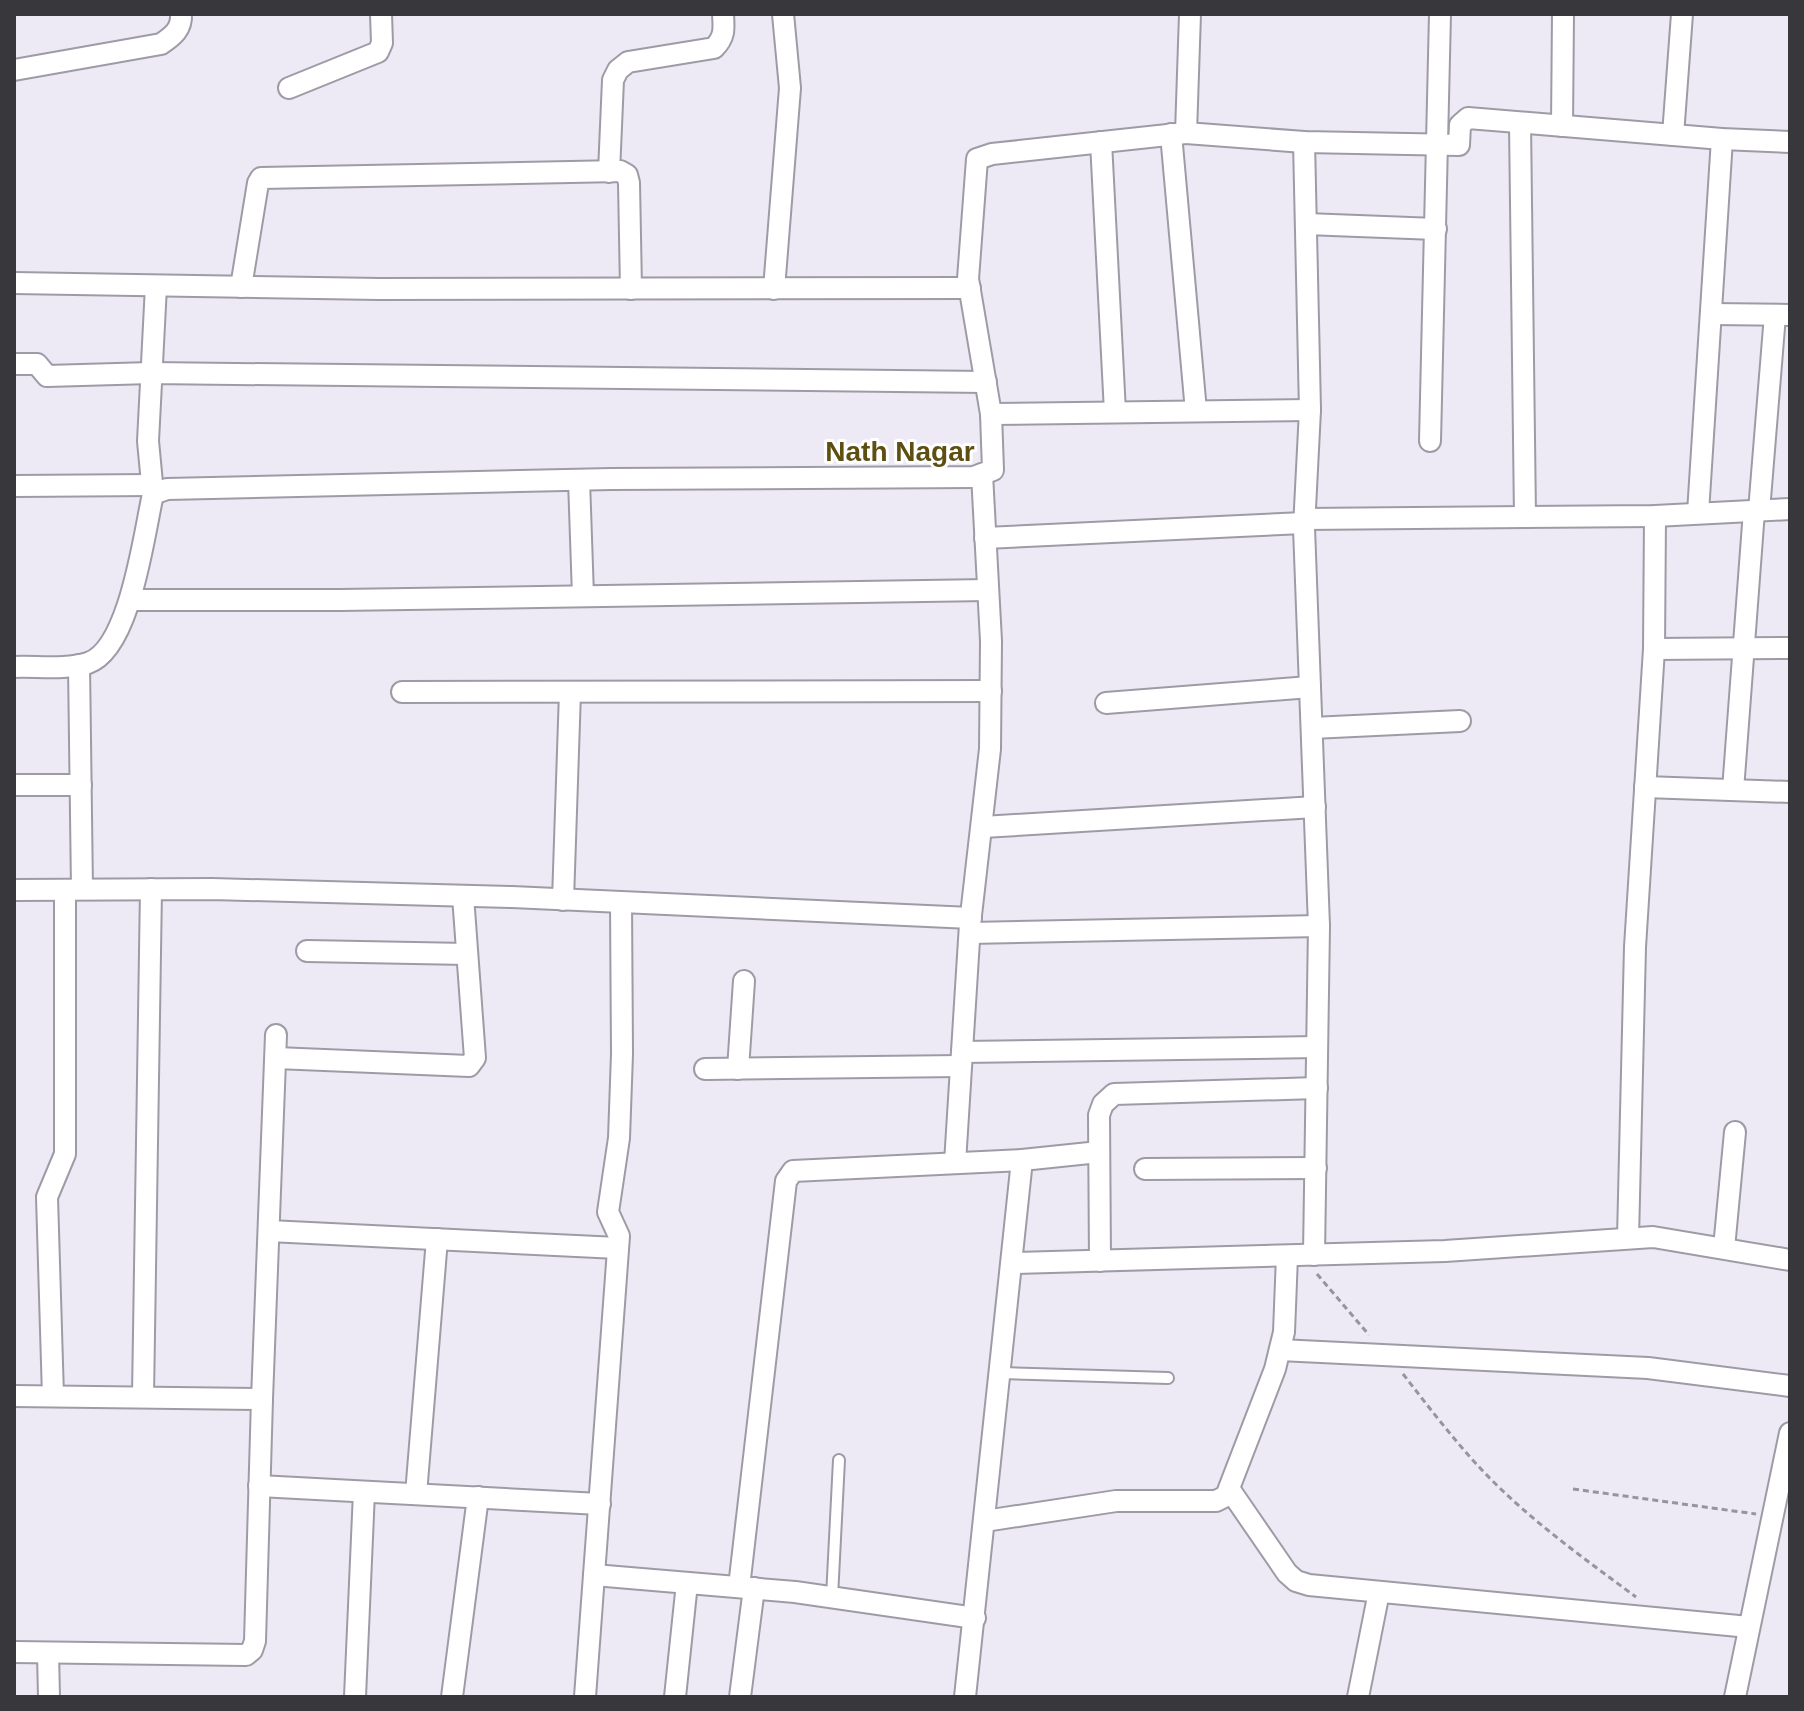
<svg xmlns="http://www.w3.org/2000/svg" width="1804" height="1711" viewBox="0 0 1804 1711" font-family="Helvetica,sans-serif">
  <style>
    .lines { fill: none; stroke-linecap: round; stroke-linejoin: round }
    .service-casing { stroke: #9f9ba6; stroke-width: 14 }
    .minor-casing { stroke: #9f9ba6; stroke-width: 24 }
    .path { stroke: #97949c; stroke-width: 3; stroke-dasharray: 6 4; stroke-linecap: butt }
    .service { stroke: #fff; stroke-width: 10 }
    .minor { stroke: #fff; stroke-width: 20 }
    .labels { text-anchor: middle; stroke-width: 6; stroke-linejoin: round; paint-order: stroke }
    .neighbourhood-label { font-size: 28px; font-weight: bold; fill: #5d4f11; stroke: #fff }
  </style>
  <rect width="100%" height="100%" fill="#ede9f5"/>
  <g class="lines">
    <defs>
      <g id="service">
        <path d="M1000,1373L1168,1378"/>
        <path d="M832,1597L839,1460"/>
      </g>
      <g id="minor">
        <path d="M1190,14L1186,133L1304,142L1459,145L1460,125L1468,118L1722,139L1790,142"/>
        <path d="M14,70L161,44C173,36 182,29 181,14"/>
        <path d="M289,88L378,52L382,43L381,14"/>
        <path d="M1520,123L1525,517"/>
        <path d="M1562,126L1563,14"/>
        <path d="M1171,134L1196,411"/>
        <path d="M1673,135L1682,14"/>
        <path d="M1101,142L1115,412"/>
        <path d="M1304,142L1310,410L1304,528L1319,926L1314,1255"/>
        <path d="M609,172L613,80L618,70L628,62L714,48C725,37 724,29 723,14"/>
        <path d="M1306,224L1436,229"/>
        <path d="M14,283L379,289L970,288"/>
        <path d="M241,287L258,183L261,178L620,171L627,175L629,183L631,289"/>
        <path d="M774,289L790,88L783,14"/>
        <path d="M1711,314L1790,315"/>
        <path d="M14,364H37L47,376L151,373L986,382"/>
        <path d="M991,414L1310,410"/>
        <path d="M1430,441L1440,14"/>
        <path d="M579,480L583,596"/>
        <path d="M14,486L152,485"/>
        <path d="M153,494L148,441L156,286"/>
        <path d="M1759,511L1775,315"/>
        <path d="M1698,513L1722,139"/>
        <path d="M1304,519L1655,516L1790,509"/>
        <path d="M985,538L1304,523"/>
        <path d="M130,600H340L988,590"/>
        <path d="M1654,649L1790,648"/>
        <path d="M79,665L82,889"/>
        <path d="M14,667C37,666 66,670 88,663C130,649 144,534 153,494L167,489L611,479L974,477L993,470L991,414L968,279L977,159L992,154L1186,133"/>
        <path d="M402,692L991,691"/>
        <path d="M1106,703L1310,687"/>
        <path d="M1312,728L1460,721"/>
        <path d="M14,785H81"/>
        <path d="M1645,787L1790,792"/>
        <path d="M1733,790L1754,511"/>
        <path d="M983,827L1315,807"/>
        <path d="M14,890L212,889L512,897L971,918"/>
        <path d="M563,900L570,692"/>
        <path d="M970,933L1319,926"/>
        <path d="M307,951L467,954"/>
        <path d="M962,1052L1317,1047"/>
        <path d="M276,1058L469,1066L475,1058L463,896"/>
        <path d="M705,1069L961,1066"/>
        <path d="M738,1069L744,981"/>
        <path d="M955,1163L970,924L990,749L991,641L982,474"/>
        <path d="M1145,1169L1316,1168"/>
        <path d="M269,1231L618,1248"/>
        <path d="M1628,1238L1635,947L1654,649L1655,516"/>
        <path d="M1724,1248L1735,1132"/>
        <path d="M1100,1261L1099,1115L1103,1104L1114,1094L1317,1088"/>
        <path d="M1012,1263L1445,1251L1653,1237L1790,1260"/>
        <path d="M1280,1350L1648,1368L1790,1386"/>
        <path d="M14,1396L262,1399"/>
        <path d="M53,1396L47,1197L65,1154V890"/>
        <path d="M143,1396L151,889"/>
        <path d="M259,1486L600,1504"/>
        <path d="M1230,1490L1287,1573L1296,1581L1309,1585L1749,1627"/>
        <path d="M416,1494L437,1239"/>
        <path d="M985,1521L1116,1501H1216L1226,1496L1275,1369L1284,1332L1287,1256"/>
        <path d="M594,1575L795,1592L975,1618"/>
        <path d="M739,1587L786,1181L793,1171L1022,1160L1099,1152"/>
        <path d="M14,1652L246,1655L252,1650L255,1641L262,1399L276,1035"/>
        <path d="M48,1653L49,1697"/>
        <path d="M355,1697L364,1492"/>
        <path d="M452,1697L478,1497"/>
        <path d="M585,1697L619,1236L608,1212L619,1138L622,1054L621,903"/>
        <path d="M675,1697L687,1583"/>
        <path d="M740,1697L754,1588"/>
        <path d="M965,1697L1022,1160"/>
        <path d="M1358,1697L1379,1592"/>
        <path d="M1735,1697L1790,1433"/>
      </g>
    </defs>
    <use href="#service" class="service-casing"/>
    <use href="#minor" class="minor-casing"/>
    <g class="path">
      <path d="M1317,1274L1369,1335"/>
      <path d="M1403,1374C1428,1406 1453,1439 1481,1469C1527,1518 1582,1557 1636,1597"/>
      <path d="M1573,1489L1756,1514"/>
    </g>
    <use href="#service" class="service"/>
    <use href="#minor" class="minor"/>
  </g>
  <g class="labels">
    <g class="neighbourhood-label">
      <text x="900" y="461">Nath Nagar</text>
    </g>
  </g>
  <rect width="1804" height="1711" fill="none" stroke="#38373b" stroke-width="32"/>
</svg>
